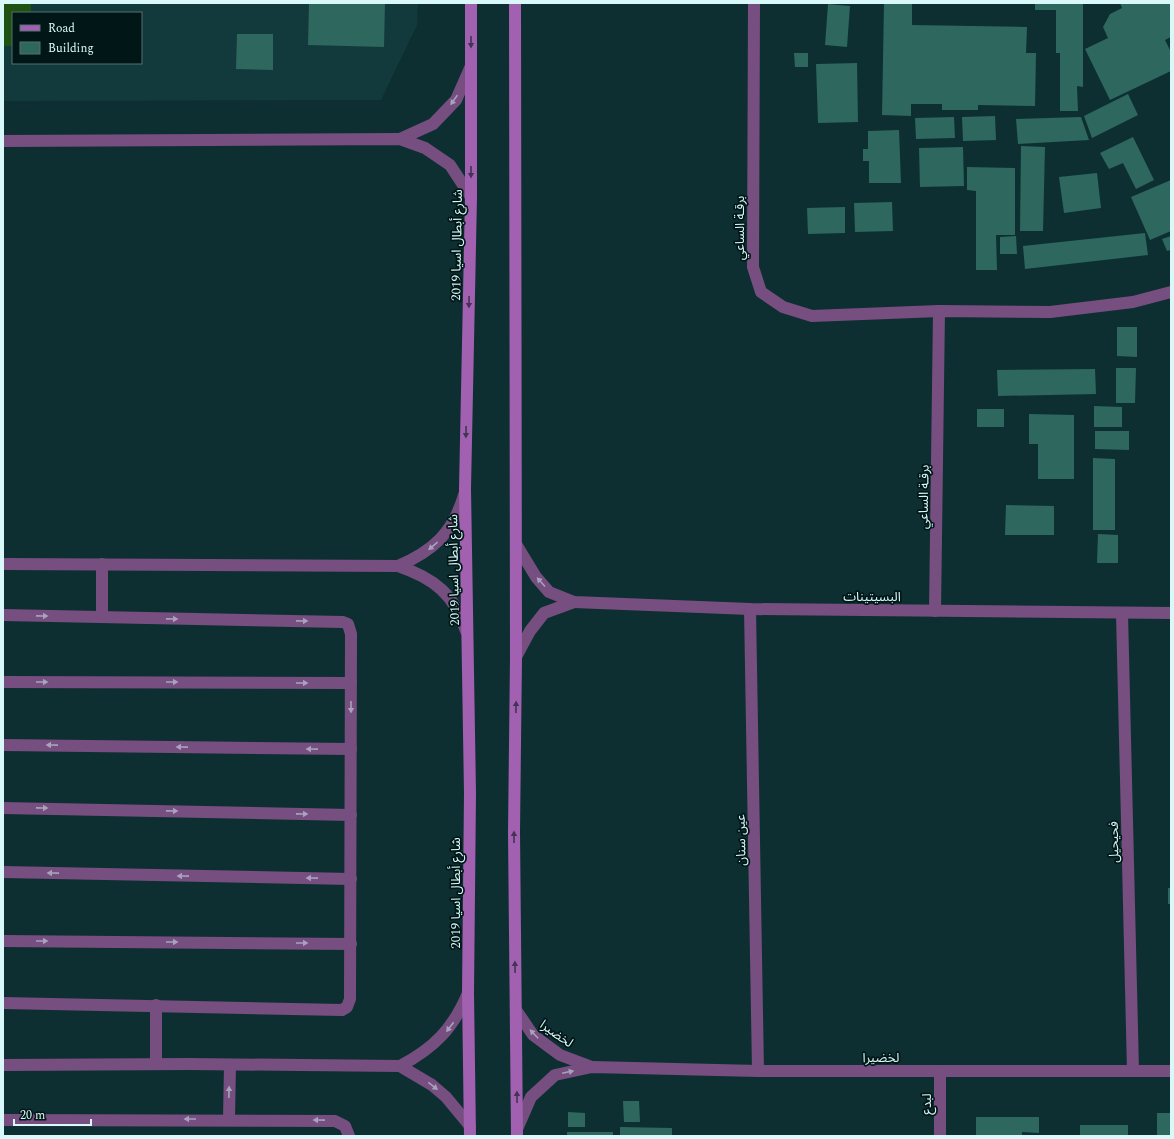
<svg xmlns="http://www.w3.org/2000/svg" width="1174" height="1139" viewBox="0 0 1174 1139" font-family="Spectral,'Noto Sans Arabic',serif">
  <style>
    .built { fill: #123a3c; fill-rule: evenodd }
    .park { fill: #1f5113 }
    .building { fill: #2d675d }
    .lines { fill: none; stroke-linecap: round; stroke-linejoin: round }
    .service { stroke: #774e80; stroke-width: 12 }
    .minor { stroke: #774e80; stroke-width: 12 }
    .secondary { stroke: #a260b1; stroke-width: 12 }
    .oneway { fill: #413455 }
    .oneway2 { fill: #a8a3bc }
    .labels { text-anchor: middle; stroke-width: 3.5; stroke-linejoin: round; paint-order: stroke }
    .street-label { font-size: 13px; fill: #d9f8f9; stroke: #001617 }
  </style>
  <rect width="100%" height="100%" fill="#0e2f31"/>
  <path class="built" d="M3,3H418L417,25L381,100L3,101ZM13,13H141V63H13Z"/>
  <path class="park" d="M3,3H31V13H13V46H3Z"/>
  <g class="building">
    <path d="M309,3H385L384,47L308,45Z"/>
    <path d="M884,3H912V25L1027,27L1026,53H1036L1035,106L978,105V110H942V104H911V116L882,115Z"/>
    <path d="M1035,3H1083V87L1077,86L1078,111H1060V53H1056V10H1035Z"/>
    <path d="M1120,3H1171V37L1165,40L1171,52V71L1110,100L1085,49L1108,38L1103,27L1110,14L1122,8Z"/>
    <path d="M828,4L850,6L847,47L825,45Z"/>
    <path d="M237,34H273V70L236,69Z"/>
    <path d="M794,53H808V67H795Z"/>
    <path d="M857,63L858,122L818,123L816,64Z"/>
    <path d="M1128,94L1138,115L1092,138L1084,116Z"/>
    <path d="M995,116L996,140L963,141L962,117Z"/>
    <path d="M954,117L955,138L916,139L915,118Z"/>
    <path d="M1081,117L1089,140L1018,144L1016,119Z"/>
    <path d="M899,130L901,183H869V161H863V149H868V131Z"/>
    <path d="M1133,137L1154,180L1136,189L1123,163L1109,169L1100,153Z"/>
    <path d="M1021,146L1045,147L1043,231H1020Z"/>
    <path d="M963,147L964,186L920,187L919,148Z"/>
    <path d="M967,167L1015,168V235H996L997,270H976V191L967,190Z"/>
    <path d="M1097,173L1101,208L1064,213L1059,177Z"/>
    <path d="M1171,180V231L1150,240L1131,197Z"/>
    <path d="M892,202L893,231L855,232L854,203Z"/>
    <path d="M845,207V233L808,234L807,208Z"/>
    <path d="M1145,233L1148,255L1025,269L1023,246Z"/>
    <path d="M1016,236L1017,254H1000V237Z"/>
    <path d="M1171,236V250L1167,251L1162,239Z"/>
    <path d="M1117,327H1137V357L1117,356Z"/>
    <path d="M1116,368H1136L1135,403H1116Z"/>
    <path d="M1095,369L1096,394L998,396L997,370Z"/>
    <path d="M1094,406L1122,407V427H1094Z"/>
    <rect x="977" y="409" width="27" height="18"/>
    <path d="M1029,414L1074,415V479H1038V444H1029Z"/>
    <path d="M1095,431H1129V450L1095,449Z"/>
    <path d="M1093,458L1115,459V530H1093Z"/>
    <path d="M1006,505L1054,506V535H1005Z"/>
    <path d="M1098,534L1118,535V563H1097Z"/>
    <rect x="1168" y="888" width="3" height="16"/>
    <path d="M623,1101H639L640,1122H624Z"/>
    <path d="M568,1112L585,1113V1127H568Z"/>
    <rect x="1157" y="1113" width="14" height="23"/>
    <path d="M976,1117H1039V1133L1022,1132V1136H976Z"/>
    <rect x="1080" y="1125" width="48" height="11"/>
    <path d="M620,1127L672,1128V1136H620Z"/>
    <rect x="567" y="1132" width="46" height="4"/>
  </g>
  <g class="lines">
    <g class="service">
      <path d="M400,139L433,124L456,100L471,66"/>
      <path d="M3,141L400,139L425,148L450,165L471,197"/>
      <path d="M3,564L398,566C434,578 455,595 466,631"/>
      <path d="M102,564V617"/>
      <path d="M398,566C433,551 453,533 464,495"/>
      <path d="M3,615L343,622L348,624L351,634L350,999L347,1007L342,1010L3,1003"/>
      <path d="M3,682L351,683"/>
      <path d="M3,745L351,749"/>
      <path d="M3,808L351,815"/>
      <path d="M3,872L351,879"/>
      <path d="M3,941L351,944"/>
      <path d="M156,1064V1005"/>
      <path d="M3,1065L190,1064L400,1066L432,1085L446,1097L470,1126"/>
      <path d="M400,1066C434,1048 453,1029 468,993"/>
      <path d="M229,1119L230,1065"/>
      <path d="M3,1120L335,1121L345,1126L349,1136"/>
    </g>
    <g class="minor">
      <path d="M754,3L753,267L761,292L783,307L812,316L939,311L1050,312L1133,302L1171,292"/>
      <path d="M516,544L536,577L549,592L574,602L750,609L1171,613"/>
      <path d="M750,609L758,1071"/>
      <path d="M935,611L939,311"/>
      <path d="M1122,613L1133,1071"/>
      <path d="M516,657L530,631L544,613L574,602"/>
      <path d="M516,1010L533,1035L560,1055L592,1067"/>
      <path d="M517,1129L531,1097L555,1075L592,1067L758,1071H1171"/>
      <path d="M940,1136V1071"/>
    </g>
    <g class="secondary">
      <path d="M515,3L516,657L514,832L517,1136"/>
      <path d="M470,1136L468,993L470,793L465,489L471,197V3"/>
    </g>
  </g>
  <defs><path id="oneway-solid" d="M-6-.8H1V-3.2L6.5 0L1 3.2V.8H-6Z"/></defs>
  <g class="oneway">
    <use href="#oneway-solid" transform="translate(471 42) rotate(90)"/>
    <use href="#oneway-solid" transform="translate(471 172) rotate(90)"/>
    <use href="#oneway-solid" transform="translate(469 302) rotate(91)"/>
    <use href="#oneway-solid" transform="translate(466 432) rotate(91)"/>
    <use href="#oneway-solid" transform="translate(516 707) rotate(-89)"/>
    <use href="#oneway-solid" transform="translate(514 837) rotate(-90)"/>
    <use href="#oneway-solid" transform="translate(515 967) rotate(-91)"/>
    <use href="#oneway-solid" transform="translate(517 1097) rotate(-91)"/>
  </g>
  <g class="oneway2">
    <use href="#oneway-solid" transform="translate(454 100) rotate(125)"/>
    <use href="#oneway-solid" transform="translate(433 546) rotate(140)"/>
    <use href="#oneway-solid" transform="translate(541 582) rotate(-132)"/>
    <use href="#oneway-solid" transform="translate(42 616) rotate(1)"/>
    <use href="#oneway-solid" transform="translate(172 619) rotate(1)"/>
    <use href="#oneway-solid" transform="translate(302 621) rotate(1)"/>
    <use href="#oneway-solid" transform="translate(42 682)"/>
    <use href="#oneway-solid" transform="translate(172 682)"/>
    <use href="#oneway-solid" transform="translate(302 683)"/>
    <use href="#oneway-solid" transform="translate(351 707) rotate(90)"/>
    <use href="#oneway-solid" transform="translate(52 745) rotate(-179)"/>
    <use href="#oneway-solid" transform="translate(182 747) rotate(-179)"/>
    <use href="#oneway-solid" transform="translate(312 749) rotate(-179)"/>
    <use href="#oneway-solid" transform="translate(42 808) rotate(1)"/>
    <use href="#oneway-solid" transform="translate(172 811) rotate(1)"/>
    <use href="#oneway-solid" transform="translate(302 814) rotate(1)"/>
    <use href="#oneway-solid" transform="translate(53 873) rotate(-179)"/>
    <use href="#oneway-solid" transform="translate(183 876) rotate(-179)"/>
    <use href="#oneway-solid" transform="translate(312 878) rotate(-179)"/>
    <use href="#oneway-solid" transform="translate(42 941)"/>
    <use href="#oneway-solid" transform="translate(172 942)"/>
    <use href="#oneway-solid" transform="translate(302 943)"/>
    <use href="#oneway-solid" transform="translate(450 1027) rotate(127)"/>
    <use href="#oneway-solid" transform="translate(534 1034) rotate(-134)"/>
    <use href="#oneway-solid" transform="translate(568 1072) rotate(-12)"/>
    <use href="#oneway-solid" transform="translate(433 1086) rotate(38)"/>
    <use href="#oneway-solid" transform="translate(229 1092) rotate(-89)"/>
    <use href="#oneway-solid" transform="translate(190 1119) rotate(180)"/>
    <use href="#oneway-solid" transform="translate(319 1120) rotate(-179)"/>
  </g>
  <g class="labels">
    <g class="street-label">
      <text transform="translate(739 228) rotate(-90)" y="5">برقـة الساعي</text>
      <text transform="translate(456 245) rotate(-89)" y="5">شارع أبطال اسيا 2019</text>
      <text transform="translate(923 497) rotate(-89)" y="5">برقـة الساعي</text>
      <text transform="translate(453 570) rotate(-91)" y="5">شارع أبطال اسيا 2019</text>
      <text x="872" y="601">البسيتينات</text>
      <text transform="translate(740 840) rotate(-91)" y="5">عين سنان</text>
      <text transform="translate(1113 842) rotate(-91)" y="5">فحيحيل</text>
      <text transform="translate(455 893) rotate(-90)" y="5">شارع أبطال اسيا 2019</text>
      <text transform="translate(557 1033) rotate(35)" y="5">لخضيرا</text>
      <text x="881" y="1062">لخضيرا</text>
      <text transform="translate(926 1104) rotate(-90)" y="5">لبدع</text>
    </g>
  </g>
  <rect width="1174" height="1139" fill="none" stroke="#d9f8f9" stroke-width="8"/>
  <rect x="12" y="12" width="130" height="52" fill="#001617" stroke="#577071"/>
  <rect x="20" y="25" width="20" height="6" fill="#a260b1" stroke="#577071"/>
  <text x="48" y="32" font-size="12" fill="#d9f8f9">Road</text>
  <rect x="20" y="42" width="20" height="12" fill="#2d675d" stroke="#577071"/>
  <text x="48" y="52" font-size="12" fill="#d9f8f9">Building</text>
  <path d="M14 1119v6h77v-6" fill="none" stroke="#d9f8f9" stroke-width="2"/>
  <text x="20" y="1119" font-size="12" fill="#d9f8f9" stroke="#001617" stroke-width="3" paint-order="stroke">20 m</text>
</svg>
